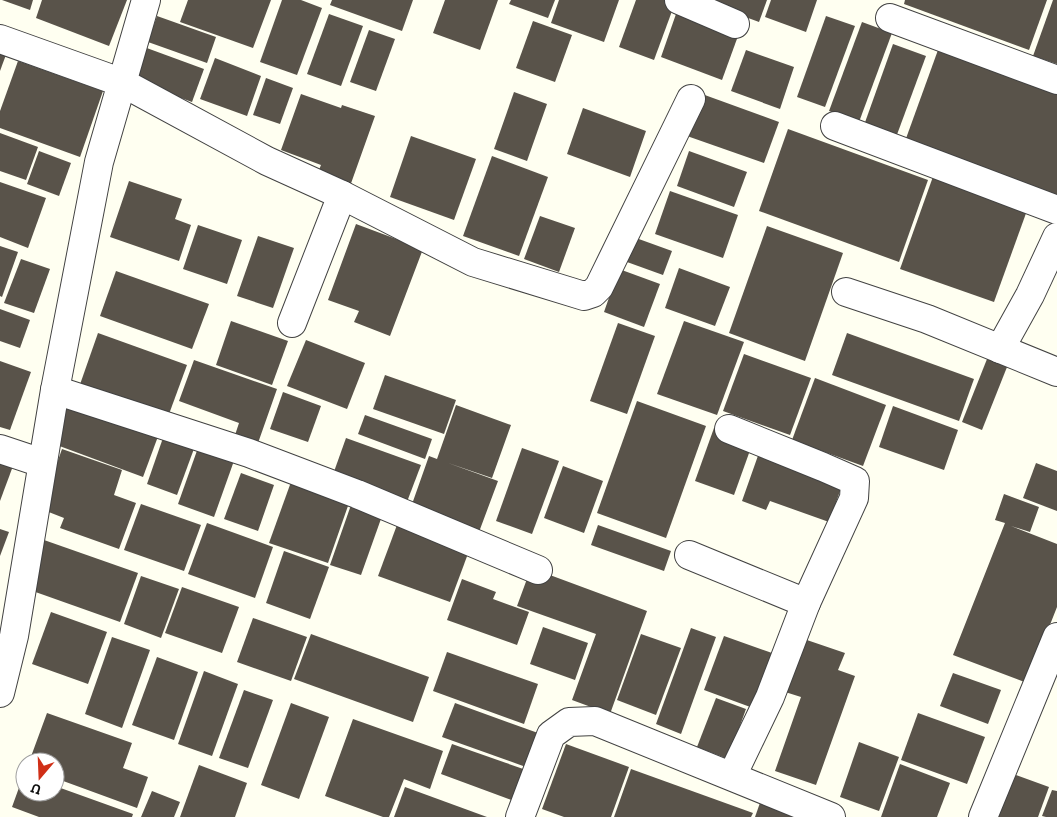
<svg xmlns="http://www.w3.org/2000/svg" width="1057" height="817" viewBox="0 0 1057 817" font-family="'Zilla Slab',serif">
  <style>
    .building { fill: #59534a }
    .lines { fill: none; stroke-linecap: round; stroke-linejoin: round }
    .street-casing { stroke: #424242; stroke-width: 30 }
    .street { stroke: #fff; stroke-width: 28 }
  </style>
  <rect width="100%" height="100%" fill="#fffff1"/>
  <g class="building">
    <path d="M2,0H33L30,10Z"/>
    <path d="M42,0H127L109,46L36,18Z"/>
    <path d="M188,0H271L253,48L180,22Z"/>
    <path d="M282,0H301L322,8L297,75L260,62Z"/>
    <path d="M332,0H413L402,31L330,5Z"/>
    <path d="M445,0H498L480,50L433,33Z"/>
    <path d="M511,0H555L548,18L509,4Z"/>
    <path d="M559,0H619L604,42L551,23Z"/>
    <path d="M636,0H667L675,3L654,60L619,47Z"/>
    <path d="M706,0H767L759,22L705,2Z"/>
    <path d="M771,0H817L806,32L765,17Z"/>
    <path d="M905,0H1047L1029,50L904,4Z"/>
    <path d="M1053,0H1057V64L1033,56Z"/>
    <path d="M329,14L363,26L341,86L307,74Z"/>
    <path d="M676,14L738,36L722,80L661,57Z"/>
    <path d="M157,16L216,37L207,63L148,42Z"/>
    <path d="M826,16L855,26L825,107L797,97Z"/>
    <path d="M533,21L572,35L555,82L516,68Z"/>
    <path d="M862,22L892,33L859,122L829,111Z"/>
    <path d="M369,30L395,39L376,91L350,82Z"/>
    <path d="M893,44L926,56L895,140L863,128Z"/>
    <path d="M144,47L204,69L192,102L132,80Z"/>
    <path d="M0,50L7,52L0,71Z"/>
    <path d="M746,50L794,67L780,109L731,91Z"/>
    <path d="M938,50L1057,93V200L904,144Z"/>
    <path d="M215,58L261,76L247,116L200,99Z"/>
    <path d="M18,61L103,91L80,157L0,128V111Z"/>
    <path d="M266,78L293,88L280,124L253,115Z"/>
    <path d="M514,92L547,104L527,161L494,149Z"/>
    <path d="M301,94L341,108L342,105L375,116L349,189L316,177L321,165L281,150Z"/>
    <path d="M702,94L779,122L764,163L687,136Z"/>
    <path d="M583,108L646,131L630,177L567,154Z"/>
    <path d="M788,129L928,180L899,262L759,211Z"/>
    <path d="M0,133L38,147L26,180L0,171Z"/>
    <path d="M411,136L476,159L454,220L390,197Z"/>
    <path d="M39,151L71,163L59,196L27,184Z"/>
    <path d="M689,151L747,172L734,207L677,186Z"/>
    <path d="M492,156L548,177L519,256L463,236Z"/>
    <path d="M935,171L1029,205L994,302L900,269Z"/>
    <path d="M129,181L182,199L175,219L191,225L179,261L110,237Z"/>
    <path d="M0,182L46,198L28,248L0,237Z"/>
    <path d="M670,191L738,215L723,258L655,234Z"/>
    <path d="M540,216L575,228L559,272L524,259Z"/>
    <path d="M356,224L423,249L390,336L354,322L359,311L328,300Z"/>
    <path d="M198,225L242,240L227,284L183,269Z"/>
    <path d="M767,226L843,253L805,361L729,333Z"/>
    <path d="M258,236L294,248L273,308L237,296Z"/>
    <path d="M636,238L672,251L663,275L627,262Z"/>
    <path d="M0,246L18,252L2,297L0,296Z"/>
    <path d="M21,259L50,269L34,313L4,303Z"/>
    <path d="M679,268L730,287L715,326L665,308Z"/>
    <path d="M619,269L660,284L644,327L604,312Z"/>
    <path d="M116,271L209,304L192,349L100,316Z"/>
    <path d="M0,309L30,320L20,348L0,341Z"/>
    <path d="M231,321L288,341L272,385L216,365Z"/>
    <path d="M684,321L744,342L717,415L657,394Z"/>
    <path d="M618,323L655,336L627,414L590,401Z"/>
    <path d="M98,333L187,365L165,425L77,393Z"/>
    <path d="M847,333L974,379L959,421L832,375Z"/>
    <path d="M306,340L365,363L347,409L287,386Z"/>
    <path d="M744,354L811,378L790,435L723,411Z"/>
    <path d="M989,354L1009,362L982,430L962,422Z"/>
    <path d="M194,360L277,389L258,443L235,435L239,423L179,401Z"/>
    <path d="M0,361L31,372L10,430L0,427Z"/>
    <path d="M385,375L456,400L444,434L373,409Z"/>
    <path d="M815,378L886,405L863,466L792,440Z"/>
    <path d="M283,392L321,406L308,442L270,429Z"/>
    <path d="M70,399L160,431L143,477L54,444Z"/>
    <path d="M637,401L706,426L666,538L597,513Z"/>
    <path d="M456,405L511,425L492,478L448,463L498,481L479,532L411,507L429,456L437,459Z"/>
    <path d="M893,406L958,430L944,470L879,447Z"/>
    <path d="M365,415L432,439L425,459L358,434Z"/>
    <path d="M714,428L753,442L734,495L695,481Z"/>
    <path d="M164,435L195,446L177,495L147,484Z"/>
    <path d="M346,438L421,465L405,507L331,480Z"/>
    <path d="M199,445L235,458L214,517L178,504Z"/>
    <path d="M522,448L559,461L532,534L496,521Z"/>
    <path d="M62,449L122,470L114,495L136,503L119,549L60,528L64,518L41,509Z"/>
    <path d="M760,450L844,480L829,522L770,501L766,510L742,501Z"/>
    <path d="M0,462L13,466L0,501Z"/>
    <path d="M1036,463L1057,471V511L1023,498Z"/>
    <path d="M563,466L603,481L584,533L544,518Z"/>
    <path d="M241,473L274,485L258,531L224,519Z"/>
    <path d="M291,482L349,503L328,563L269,543Z"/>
    <path d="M1004,494L1039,507L1030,532L1011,526L1057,544V607L1027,683L953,655L1005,523L995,520Z"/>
    <path d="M141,504L201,525L184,571L124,550Z"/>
    <path d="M351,505L382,516L361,575L330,565Z"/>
    <path d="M207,523L273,547L255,598L188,574Z"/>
    <path d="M397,525L469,551L450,602L378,576Z"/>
    <path d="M598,525L671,551L664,571L591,545Z"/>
    <path d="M0,529L9,532L0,556Z"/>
    <path d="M44,540L138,573L120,622L27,589Z"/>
    <path d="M284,551L329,567L310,619L266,603Z"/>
    <path d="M531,568L647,611L610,714L572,700L596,634L517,606Z"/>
    <path d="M141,576L179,589L161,638L124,624Z"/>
    <path d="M462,579L496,592L493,599L529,612L517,645L447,620Z"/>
    <path d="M182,587L239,607L222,653L165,633Z"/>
    <path d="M51,612L107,632L88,684L32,664Z"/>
    <path d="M253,618L307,637L291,681L237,662Z"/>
    <path d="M543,627L588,643L575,680L530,664Z"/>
    <path d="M691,628L716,637L681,734L656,724Z"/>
    <path d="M311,634L429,677L413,722L294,679Z"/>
    <path d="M641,634L681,648L656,715L617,700Z"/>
    <path d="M724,636L772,653L753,708L704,690Z"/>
    <path d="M112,637L150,650L122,728L85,714Z"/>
    <path d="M801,638L845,653L838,670L855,676L816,785L775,771L801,697L782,691Z"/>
    <path d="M447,652L538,684L524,724L433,691Z"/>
    <path d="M157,657L198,672L174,740L132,725Z"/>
    <path d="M204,671L238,684L212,756L178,744Z"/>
    <path d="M953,673L1001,690L988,724L940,706Z"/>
    <path d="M244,690L273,700L248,768L219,758Z"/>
    <path d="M716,698L746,709L728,759L697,747Z"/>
    <path d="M291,703L329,717L299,799L261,785Z"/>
    <path d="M455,703L538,733L526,767L442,737Z"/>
    <path d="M47,713L132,743L123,768L148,777L137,808L55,778V762H29Z"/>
    <path d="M918,713L985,737L967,784L901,760Z"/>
    <path d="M353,719L443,751L430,789L404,779L389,817H383L325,796Z"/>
    <path d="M859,742L899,757L879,811L840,797Z"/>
    <path d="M452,744L529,771L517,802L441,774Z"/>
    <path d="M566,744L629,767L611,817H564L542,809Z"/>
    <path d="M900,764L950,783L937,817H881Z"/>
    <path d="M199,765L247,783L235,817H180Z"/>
    <path d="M631,769L753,813L751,817H614Z"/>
    <path d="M25,771V792H55V786L133,814L132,817H39L12,807Z"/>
    <path d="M1013,774L1049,787L1038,817H997Z"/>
    <path d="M405,787L487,817H394Z"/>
    <path d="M1052,790L1057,791V817H1046L1042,816Z"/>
    <path d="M152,791L180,802L174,817H141Z"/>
    <path d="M761,800L799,817H755Z"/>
  </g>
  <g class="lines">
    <defs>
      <g id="street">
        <path d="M679,0L735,24"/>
        <path d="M890,18L1057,80"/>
        <path d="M0,39L123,83L267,161L342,195L473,262L584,296L593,293L599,287L691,99"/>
        <path d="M835,126L1057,210"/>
        <path d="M846,292L927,319L1057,372"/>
        <path d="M292,323L342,195"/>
        <path d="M1000,349L1030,295L1057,237"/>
        <path d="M55,390L249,453L357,494L538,570"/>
        <path d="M729,429L823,467L855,481L854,498L806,603L770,697L732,776"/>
        <path d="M0,449L42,463"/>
        <path d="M689,555L806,603"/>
        <path d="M0,693L14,636L55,390L99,162L146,0"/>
        <path d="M520,817L551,735L569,722L595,721L831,817"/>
        <path d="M983,817L1057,637"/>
      </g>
    </defs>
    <use href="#street" class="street-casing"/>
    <use href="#street" class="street"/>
  </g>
  <g transform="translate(40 777) rotate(199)"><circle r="24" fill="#ffffff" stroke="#9f9f9f"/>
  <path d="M0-4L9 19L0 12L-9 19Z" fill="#d02f17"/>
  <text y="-8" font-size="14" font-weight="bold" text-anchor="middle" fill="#0f0f0f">U</text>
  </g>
</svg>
